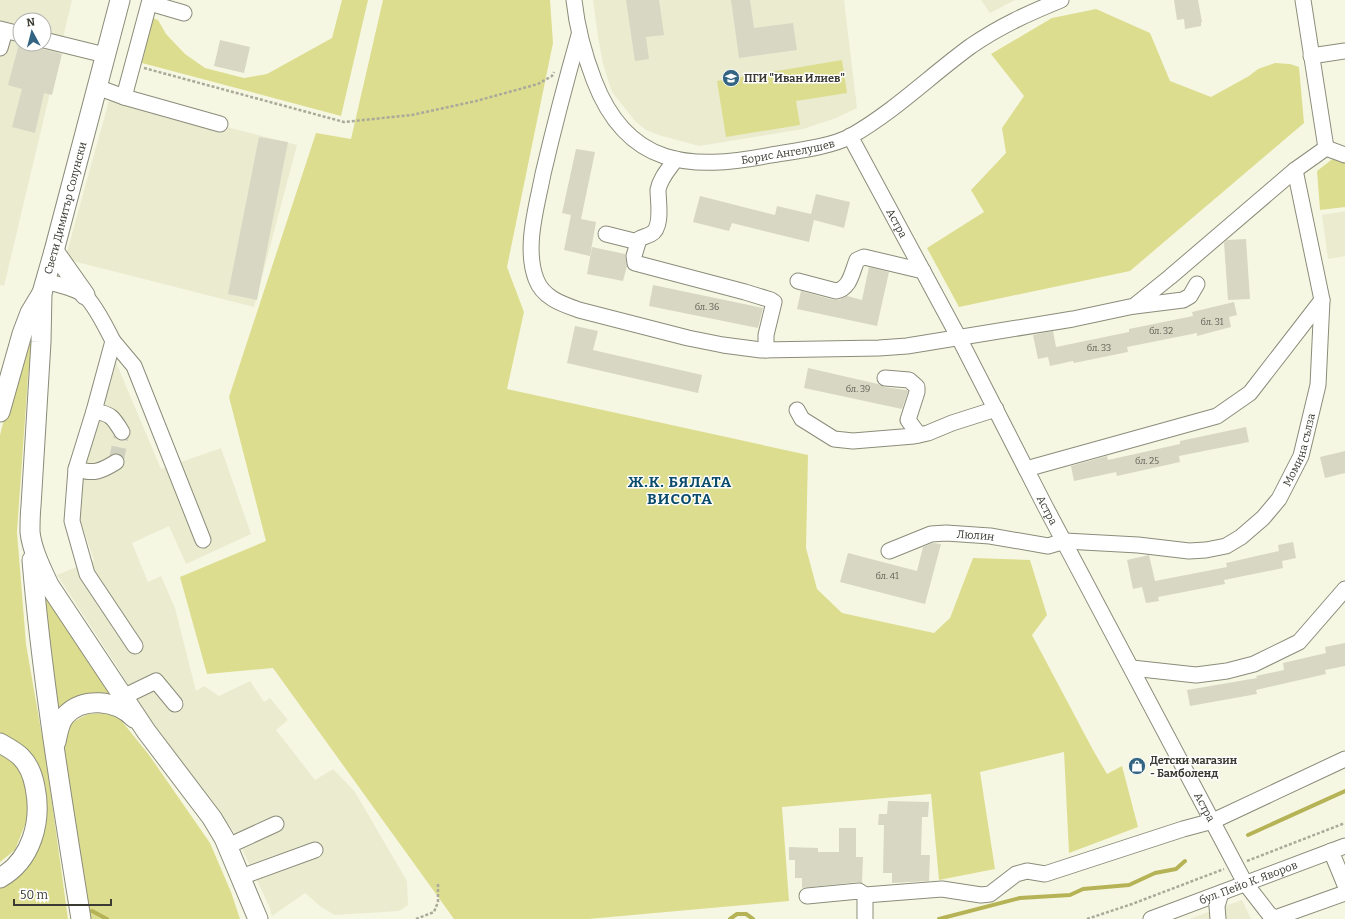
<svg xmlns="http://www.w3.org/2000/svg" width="1345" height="919" viewBox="0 0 1345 919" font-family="Bitter,serif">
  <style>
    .built { fill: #ebebd0; fill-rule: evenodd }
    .green { fill: #dddd8f }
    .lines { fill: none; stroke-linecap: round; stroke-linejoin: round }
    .stream { stroke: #b5b355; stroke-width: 4 }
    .building { fill: #d7d7c4 }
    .minor-tunnel { stroke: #d1d1c0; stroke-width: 15; stroke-dasharray: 15 8; stroke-linecap: butt }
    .minor-casing { stroke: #8b8c7a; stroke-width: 17 }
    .major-casing { stroke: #8b8c7a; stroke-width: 21 }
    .path { stroke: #a9aa9a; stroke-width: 2.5; stroke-dasharray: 3 2; stroke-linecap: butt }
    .minor { stroke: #fff; stroke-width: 15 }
    .major { stroke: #fff; stroke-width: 19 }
    .labels { text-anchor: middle; stroke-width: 3; stroke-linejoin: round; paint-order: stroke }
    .number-label { font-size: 9px; fill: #626257 }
    .poi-label { font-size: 11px; font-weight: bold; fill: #3b3b33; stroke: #fff; text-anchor: start }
    .street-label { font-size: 11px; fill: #3b3b33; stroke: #fff }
    .district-label { font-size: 15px; font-weight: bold; letter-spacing: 1px; fill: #0b4c6b; stroke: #fff }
  </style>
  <rect width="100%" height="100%" fill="#f6f7e3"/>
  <g class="built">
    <path d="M0,0H72L4,286L0,285ZM20,20H44V44H20Z"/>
    <path d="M593,0H844L857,108L836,118L803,129L699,146L662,136L646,130L635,121L612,92L603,64L598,37Z"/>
    <path d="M981,0H1015L990,13Z"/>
    <path d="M110,97L297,145L254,307L65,259Z"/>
    <path d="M1345,211V256L1328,259L1322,215Z"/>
    <path d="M115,360L161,469L221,448L251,534L186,564L169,526L132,543L148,582L161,576L175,608L196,691L204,686L219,696L250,681L264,702L270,698L288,720L276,730L315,780L333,769L355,792L407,881L408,905L399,911L335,915L321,907L305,893L272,916L269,906L234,832L149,719L116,665L57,575L94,560L77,511L79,477Z"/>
    <path d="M1242,900L1251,919H1189Z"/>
  </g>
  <g class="green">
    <path d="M342,0H368L341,116L142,63L153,18L158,20L166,34L185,54L205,68L244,78L267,74L332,38Z"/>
    <path d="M383,0H550L553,43L507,267L524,312L507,389L808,455L806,548L817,589L842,613L934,633L950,618L973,558L1030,560L1047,615L1032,635L1093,750L1107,774L1122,766L1138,827L1069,853L1064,752L980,772L995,869L939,880L931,794L782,807L789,901L588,919H454L273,668L207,674L180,577L266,541L229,397L316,133L351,139Z"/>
    <path d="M1096,9L1150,33L1170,81L1211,97L1249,76L1258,69L1275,63L1290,64L1299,67L1304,123L1130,271L959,307L927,248L984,212L971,190L1006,153L1002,128L1024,96L991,54L1052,18Z"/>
    <path d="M842,60L847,93L796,101L800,125L726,137L717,81Z"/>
    <path d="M1335,157L1345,161V207L1320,210L1317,171Z"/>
    <path d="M36,322L28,376L17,532L26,644L46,759L68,919H0V882L43,800L0,734V435L15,377Z"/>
    <path d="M43,591L113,696L55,711Z"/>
    <path d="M107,713L120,719L149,755L210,843L231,892L240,919H86L62,737L71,723L88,714Z"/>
    <path d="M0,751L17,764L27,789L28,817L15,850L0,862Z"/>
  </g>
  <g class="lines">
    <g class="stream">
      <path d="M1248,835L1345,791"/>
      <path d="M92,911L107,919"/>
      <path d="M730,919L737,914H746L753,919"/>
      <path d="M939,919L1020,898L1070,895L1083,889L1129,885L1155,873L1176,869L1185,861"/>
    </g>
  </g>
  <g class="building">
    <path d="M626,0H659L664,35L646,37L649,59L635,61Z"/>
    <path d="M731,0H750L754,28L793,23L797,50L739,58Z"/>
    <path d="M1174,0H1198L1202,22L1201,23V26L1185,29L1184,19L1177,20Z"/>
    <path d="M220,40L250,47L244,73L214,66Z"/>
    <path d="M19,44H36L42,49L62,54L52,95L44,93L35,133L12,127L22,89L8,85Z"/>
    <path d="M259,137L288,142L257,300L228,294Z"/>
    <path d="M576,149L595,152L581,219L596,222L590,256L564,250L571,215L562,213Z"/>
    <path d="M816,194L850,202L844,228L814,220L809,242L732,223L729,231L693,222L700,196L775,215L777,206L811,214Z"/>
    <path d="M1246,239L1250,299L1228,300L1224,243L1227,240Z"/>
    <path d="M592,247L625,254L627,266L623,281L587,274Z"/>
    <path d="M869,267L889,272L877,326L797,309L801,291L834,300H839L847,296L862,300Z"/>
    <path d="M653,285L763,308L758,328L649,306Z"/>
    <path d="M1234,302L1237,315L1229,317L1231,327L1197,336V333L1127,347L1128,352L1074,363L1073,361L1050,366L1048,357L1038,359L1033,335L1053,331L1056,347L1129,332V329L1193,316L1192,312Z"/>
    <path d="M575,326L598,331L593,350L702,375L698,393L567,363Z"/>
    <path d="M808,368L878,384L884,387L906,390L908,391L902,409L804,388Z"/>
    <path d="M1246,427L1249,442L1179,456L1180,462L1117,476L1116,472L1074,481L1071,466L1107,456L1108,460L1180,444V441Z"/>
    <path d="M1345,451V473L1325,478L1320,457Z"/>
    <path d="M1293,542L1296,558L1282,561L1283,568L1224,580L1225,584L1158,597L1159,601L1146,603L1142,587L1133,589L1127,560L1149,555L1155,581L1227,567L1226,563L1279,551L1278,545Z"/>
    <path d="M933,543L941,544L925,604L840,582L848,553L917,571L923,547Z"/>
    <path d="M1345,643V666L1325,670L1326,674L1256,690L1257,694L1190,706L1187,690L1257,678L1256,676L1284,670L1283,663L1326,653L1325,647Z"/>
    <path d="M888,801L929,802L928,817H922L921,855H930L929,881L892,883V873H883L884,825H878L879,814H887Z"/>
    <path d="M839,828H856V857H863L862,883L858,882L802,888V878H795V860H789V847L818,848V852H839Z"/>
  </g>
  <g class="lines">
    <path class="minor-tunnel" d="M116,462L122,432"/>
    <defs>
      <g id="minor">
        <path id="s1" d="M574,0C577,28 584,54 594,80C627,167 690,171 771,155C795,151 831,147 851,136C895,111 931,75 971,46C1000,26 1029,13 1061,0"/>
        <path d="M1303,0L1326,148"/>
        <path d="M150,3L184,13"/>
        <path d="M0,29L20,34"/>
        <path d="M579,35C566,81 554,127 543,174C537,206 524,247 536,279C543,298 562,304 579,310L688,338L723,345L761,350L879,348L907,346L1073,319L1134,306L1170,277L1295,170L1326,148"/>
        <path d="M44,40L105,55"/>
        <path d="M0,48L5,31"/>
        <path d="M1311,56L1345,51"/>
        <path d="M97,87L124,97L220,124"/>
        <path d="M124,97L150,0"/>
        <path id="s2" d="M850,136L959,338L1045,506L1245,883L1269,914L1275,918L1345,893"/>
        <path d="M1326,148L1345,155"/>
        <path d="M676,159C669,169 660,178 658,190C658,201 663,228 651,234C647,236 643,237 639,239L634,256L635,263L745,292L771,300L774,302L766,335V350"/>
        <path d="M606,234L638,242"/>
        <path d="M45,281C56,284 76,288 84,295C93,302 107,329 113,341L94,411L76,469L72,521L87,574L135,646"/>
        <path d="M798,281L836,291C850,289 852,272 857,260L864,257L923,271"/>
        <path d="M1135,306L1183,300L1190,296L1197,284"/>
        <path d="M113,341L134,366L203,540"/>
        <path d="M885,378L909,380L917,387V392L908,420L919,435"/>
        <path d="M797,410L802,419L834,439L853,441L914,436L928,433L952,423L996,409"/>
        <path d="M94,411C111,414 113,417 122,432"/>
        <path d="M76,469C94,474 100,472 116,462"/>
        <path d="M1026,469L1217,416L1250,393L1322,300"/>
        <path id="s3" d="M889,551L931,534L946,533L990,536L1048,546L1065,541L1138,545L1189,551L1206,550L1226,546L1241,537L1263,518L1279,499L1301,456L1318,385L1322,300L1295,170"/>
        <path d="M1132,668L1196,675L1227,671L1254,664L1299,642L1345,589"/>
        <path d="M123,697L156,681L175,704"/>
        <path d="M228,846L276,824"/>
        <path d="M1331,851L1345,885"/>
        <path d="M241,877L315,850"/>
        <path d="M865,895V919"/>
        <path d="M807,896L859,891L865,895L942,889L981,895L990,894L1016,874L1027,871L1045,874L1183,829L1213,821L1345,759"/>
        <path id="s4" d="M1151,919L1345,846"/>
        <path d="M1218,919L1217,906L1221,893"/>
      </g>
      <g id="major">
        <path d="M54,251L85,295"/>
        <path d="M42,293L41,342L31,506C30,515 30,523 30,532C32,550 41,568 49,585L146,731L212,818L224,838L258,919"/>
        <path id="s5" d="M0,412L22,334L30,313L42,293L54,251L120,0"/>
        <path d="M32,560C42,680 62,800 81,919"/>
        <path d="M56,742C58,733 59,723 65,716C82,696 117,700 134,718"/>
        <path d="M0,743C7,747 15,751 21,757C29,765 33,776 35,787C42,821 32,860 0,878"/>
      </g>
    </defs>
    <use href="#minor" class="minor-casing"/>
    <use href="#major" class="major-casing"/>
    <g class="path">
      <path d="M144,68L344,122L412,115L476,101L538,84L552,76L554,72"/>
      <path d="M1247,861L1345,823"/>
      <path d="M416,919L434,912L438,902V884"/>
      <path d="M1087,919L1132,904L1224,869"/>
    </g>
    <use href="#minor" class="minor"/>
    <use href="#major" class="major"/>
  </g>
  <defs>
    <symbol id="school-disc" viewBox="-11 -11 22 22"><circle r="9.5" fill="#336583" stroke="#fff"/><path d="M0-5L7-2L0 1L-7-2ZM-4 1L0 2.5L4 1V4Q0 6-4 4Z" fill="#fff"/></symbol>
    <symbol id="shop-disc" viewBox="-11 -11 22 22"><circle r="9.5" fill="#336583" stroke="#fff"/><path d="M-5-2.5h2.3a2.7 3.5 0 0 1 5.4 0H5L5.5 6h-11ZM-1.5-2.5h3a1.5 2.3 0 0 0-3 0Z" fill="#fff"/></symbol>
  </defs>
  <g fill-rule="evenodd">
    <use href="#school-disc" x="721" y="68" width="20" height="20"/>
    <use href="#shop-disc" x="1127" y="756" width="20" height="20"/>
  </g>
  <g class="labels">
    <g class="number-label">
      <text x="707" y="310">бл. 36</text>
      <text x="1212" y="325">бл. 31</text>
      <text x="1161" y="334">бл. 32</text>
      <text x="1099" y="351">бл. 33</text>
      <text x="858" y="392">бл. 39</text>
      <text x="1147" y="464">бл. 25</text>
      <text x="887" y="579">бл. 41</text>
    </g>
    <g class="poi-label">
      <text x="744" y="82">ПГИ "Иван Илиев"</text>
      <text x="1150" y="764">Детски магазин<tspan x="1150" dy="13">- Бамболенд</tspan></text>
    </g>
    <g class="street-label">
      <text dy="4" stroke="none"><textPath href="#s1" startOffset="315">Борис Ангелушев</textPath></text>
      <text dy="4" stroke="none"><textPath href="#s5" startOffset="215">Свети Димитър Солунски</textPath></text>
      <text dy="4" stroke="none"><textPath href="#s2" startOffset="99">Астра</textPath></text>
      <text dy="4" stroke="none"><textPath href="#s3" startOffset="468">Момина сълза</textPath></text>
      <text dy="4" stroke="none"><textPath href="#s2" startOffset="423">Астра</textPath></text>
      <text dy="4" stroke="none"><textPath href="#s3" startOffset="90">Люлин</textPath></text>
      <text dy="4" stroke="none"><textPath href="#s2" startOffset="759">Астра</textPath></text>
      <text dy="4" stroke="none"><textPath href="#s4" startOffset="104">бул. Пейо К. Яворов</textPath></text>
    </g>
    <g class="district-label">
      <text x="680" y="487">Ж.К. БЯЛАТА<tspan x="680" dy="17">ВИСОТА</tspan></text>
    </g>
  </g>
  <g transform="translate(32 32) rotate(353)"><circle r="19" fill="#ffffff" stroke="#b1b1ad"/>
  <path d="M0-3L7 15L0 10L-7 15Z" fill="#336583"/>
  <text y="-6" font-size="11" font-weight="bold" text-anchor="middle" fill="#3b3b33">N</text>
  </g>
  <path d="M14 899v6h97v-6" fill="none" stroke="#3b3b33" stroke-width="2"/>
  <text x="20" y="899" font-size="12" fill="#3b3b33" stroke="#ffffff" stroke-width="3" paint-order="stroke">50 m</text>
</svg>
